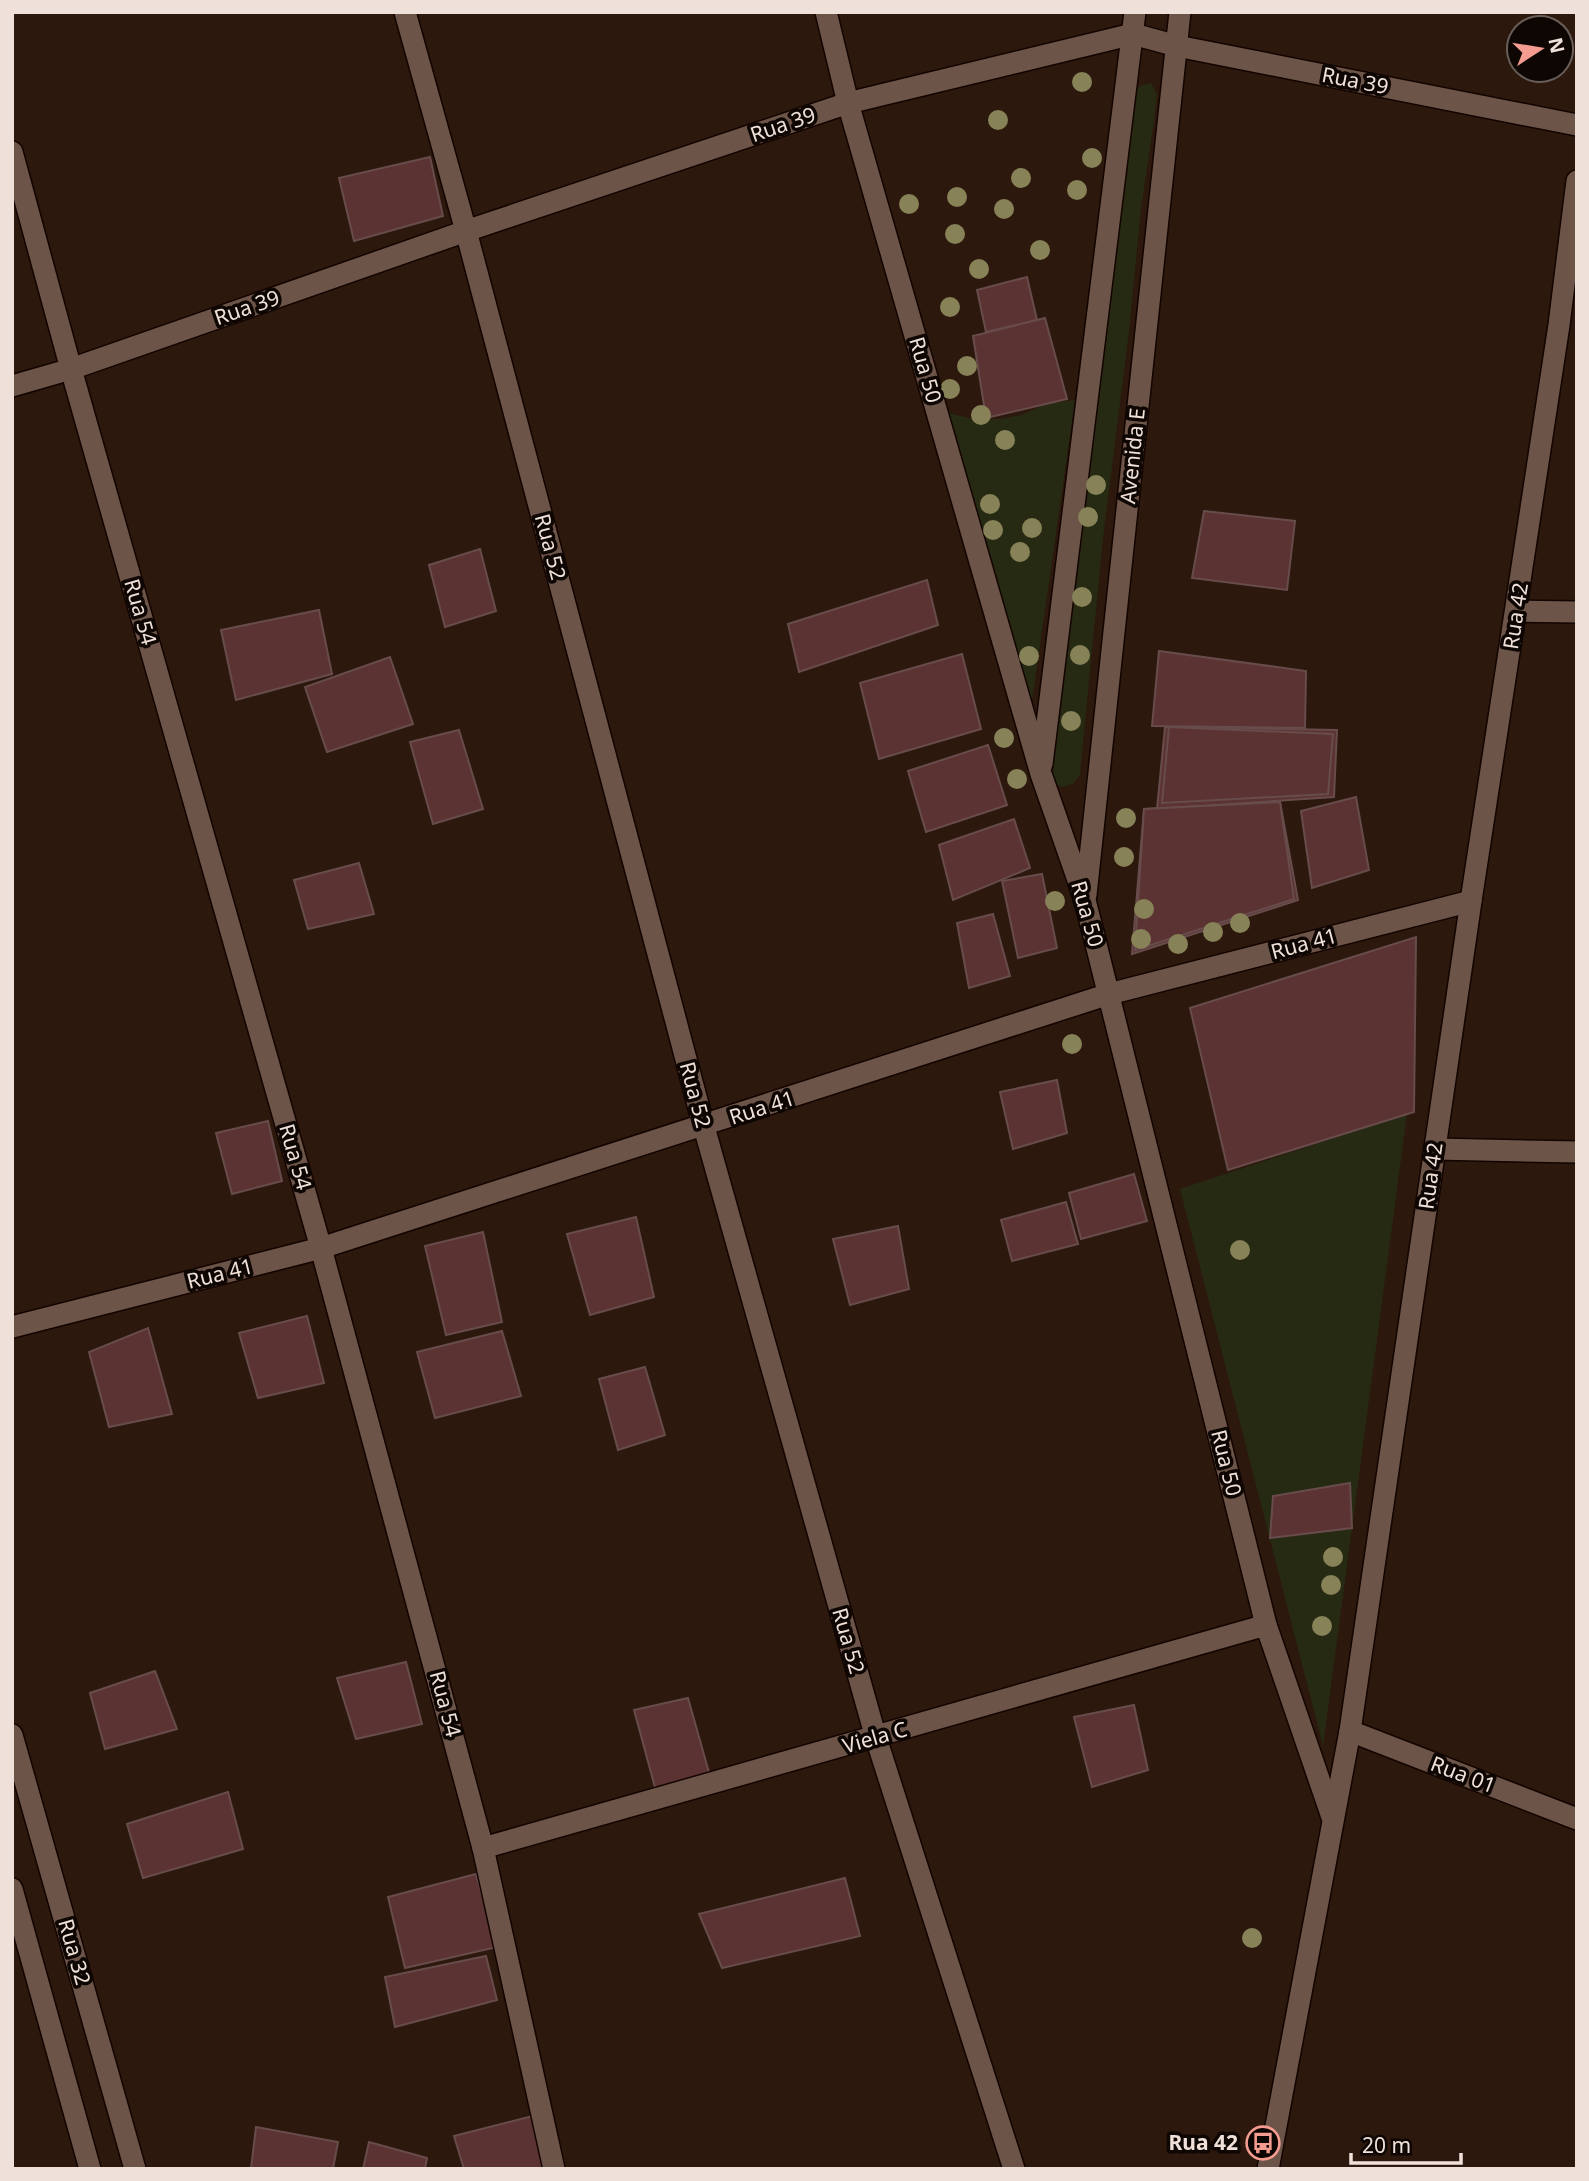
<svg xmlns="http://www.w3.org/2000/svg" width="1589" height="2181" viewBox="0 0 1589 2181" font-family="'Noto Sans',sans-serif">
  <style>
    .green { fill: #272a13 }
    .building { fill: #5b3332; stroke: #684c4c; stroke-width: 2 }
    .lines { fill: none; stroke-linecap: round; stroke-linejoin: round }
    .minor-casing { stroke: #130400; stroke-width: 24 }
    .minor { stroke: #6c5548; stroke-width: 21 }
    .tree { fill: #878258 }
    .labels { text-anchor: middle; stroke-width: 7; stroke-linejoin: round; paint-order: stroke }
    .street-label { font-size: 21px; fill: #efe1d9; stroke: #0e0603 }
    .poi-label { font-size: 21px; font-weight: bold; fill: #efe1d9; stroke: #0e0603; text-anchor: end }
  </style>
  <rect width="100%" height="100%" fill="#2c180c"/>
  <g class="green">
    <path d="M1151,83L1157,94L1154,121L1141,209L1129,331L1103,538L1080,774L1073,784L1061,787L1056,784L1053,777L1058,710L1135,95L1139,86Z"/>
    <path d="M1075,400L1031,708L939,411L974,419H1000L1021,415L1046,404Z"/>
    <path d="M1407,1114L1323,1746L1180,1189Z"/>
  </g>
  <g class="building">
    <path d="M430,157L443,216L354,241L339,178Z"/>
    <path d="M1027,277L1037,320L986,332L977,290Z"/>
    <path d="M1045,318L1067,399L986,418L973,336Z"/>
    <path d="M1204,511L1295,521L1287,590L1192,578Z"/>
    <path d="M480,549L496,611L445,627L429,565Z"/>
    <path d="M927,580L938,625L799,672L788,624Z"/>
    <path d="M319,610L332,674L236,700L221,630Z"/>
    <path d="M1159,651L1306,671L1305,728L1152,726Z"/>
    <path d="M962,654L981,729L879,759L860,683Z"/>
    <path d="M390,657L413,724L327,752L305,687Z"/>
    <path d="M1165,727L1337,730L1334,797L1157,809Z"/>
    <path d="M1169,727L1333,734L1328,794L1162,803Z"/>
    <path d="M459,730L483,809L433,824L410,742Z"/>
    <path d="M988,745L1007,805L926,832L908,771Z"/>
    <path d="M1356,797L1369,870L1312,888L1301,811Z"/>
    <path d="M1280,802L1298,900L1132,954L1144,809Z"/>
    <path d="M1280,802L1294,899L1135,950L1144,809Z"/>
    <path d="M1014,819L1030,868L953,900L939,845Z"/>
    <path d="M359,863L374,914L308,929L294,880Z"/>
    <path d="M1042,874L1057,948L1018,958L1002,881Z"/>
    <path d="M993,914L1010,976L969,988L957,923Z"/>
    <path d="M1416,937L1414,1112L1228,1170L1190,1008Z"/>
    <path d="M1057,1080L1067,1133L1013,1149L1000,1092Z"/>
    <path d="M268,1121L282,1181L232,1194L216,1133Z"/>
    <path d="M1134,1174L1147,1221L1081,1239L1069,1193Z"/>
    <path d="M1066,1202L1078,1244L1012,1261L1001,1220Z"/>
    <path d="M636,1217L654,1297L590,1315L567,1234Z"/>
    <path d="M898,1226L909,1289L850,1305L833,1239Z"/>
    <path d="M483,1232L502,1322L446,1335L425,1246Z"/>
    <path d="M307,1316L324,1383L258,1398L239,1333Z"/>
    <path d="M148,1328L172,1414L109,1427L89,1352Z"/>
    <path d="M502,1331L521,1396L435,1418L417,1352Z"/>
    <path d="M645,1367L665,1435L618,1450L599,1379Z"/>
    <path d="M1350,1483L1352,1528L1270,1538L1273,1496Z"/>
    <path d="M406,1662L422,1724L356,1739L337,1678Z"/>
    <path d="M155,1671L177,1729L105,1749L90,1693Z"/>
    <path d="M688,1698L710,1776L656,1791L634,1710Z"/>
    <path d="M1134,1705L1148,1770L1092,1787L1074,1717Z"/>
    <path d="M228,1792L243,1849L143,1878L127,1824Z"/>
    <path d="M476,1874L497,1947L405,1968L388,1897Z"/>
    <path d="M845,1878L860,1936L722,1968L699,1914Z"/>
    <path d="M486,1956L497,2000L395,2027L385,1977Z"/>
    <path d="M533,2116L549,2169H464L454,2136Z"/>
    <path d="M256,2127L338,2142L333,2169H251Z"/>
    <path d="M369,2142L427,2158L425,2169H363Z"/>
  </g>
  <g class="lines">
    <defs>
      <g id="minor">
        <path d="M405,12L466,231L704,1127L876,1738L1014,2169"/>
        <path d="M826,12L848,103L1041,774L1085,900L1266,1625L1332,1817"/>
        <path d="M12,152L71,369L321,1248L483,1848L554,2169"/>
        <path d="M12,386L71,369L466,231L848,103L1133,34L1177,46L1577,125"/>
        <path d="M1516,611L1577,612"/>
        <path d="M1042,764L1135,12"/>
        <path d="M1086,895L1180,12"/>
        <path d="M1435,1149L1577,1152"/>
        <path d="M12,1327L321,1248L1109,994L1471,901"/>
        <path d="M1350,1731L1577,1819"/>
        <path d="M12,1735L135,2169"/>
        <path d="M483,1848L1266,1625"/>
        <path d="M12,1889L90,2169"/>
        <path d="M1268,2169L1350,1731L1471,901L1559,325L1577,181"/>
      </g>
    </defs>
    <use href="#minor" class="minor-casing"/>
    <use href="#minor" class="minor"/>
  </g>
  <g class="tree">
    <circle cx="1082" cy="82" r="10"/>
    <circle cx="998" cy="120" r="10"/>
    <circle cx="1092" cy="158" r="10"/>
    <circle cx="1021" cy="178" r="10"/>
    <circle cx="1077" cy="190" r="10"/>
    <circle cx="957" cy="197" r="10"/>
    <circle cx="909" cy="204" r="10"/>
    <circle cx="1004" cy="209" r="10"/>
    <circle cx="955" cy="234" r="10"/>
    <circle cx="1040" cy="250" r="10"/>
    <circle cx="979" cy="269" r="10"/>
    <circle cx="950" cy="307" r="10"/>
    <circle cx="967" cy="366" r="10"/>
    <circle cx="950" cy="389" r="10"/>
    <circle cx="981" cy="415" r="10"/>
    <circle cx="1005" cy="440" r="10"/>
    <circle cx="1096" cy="485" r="10"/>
    <circle cx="990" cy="504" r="10"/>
    <circle cx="1088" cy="517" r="10"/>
    <circle cx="1032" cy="528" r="10"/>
    <circle cx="993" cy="530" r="10"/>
    <circle cx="1020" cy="552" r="10"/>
    <circle cx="1082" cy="597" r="10"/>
    <circle cx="1080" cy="655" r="10"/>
    <circle cx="1029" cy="656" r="10"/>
    <circle cx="1071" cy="721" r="10"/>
    <circle cx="1004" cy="738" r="10"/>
    <circle cx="1017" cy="779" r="10"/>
    <circle cx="1126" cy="818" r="10"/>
    <circle cx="1124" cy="857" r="10"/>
    <circle cx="1055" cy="901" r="10"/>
    <circle cx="1144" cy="909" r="10"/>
    <circle cx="1240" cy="923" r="10"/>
    <circle cx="1213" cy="932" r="10"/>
    <circle cx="1141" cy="939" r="10"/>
    <circle cx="1178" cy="944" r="10"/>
    <circle cx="1072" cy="1044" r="10"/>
    <circle cx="1240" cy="1250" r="10"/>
    <circle cx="1333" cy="1557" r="10"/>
    <circle cx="1331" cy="1585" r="10"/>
    <circle cx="1322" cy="1626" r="10"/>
    <circle cx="1252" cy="1938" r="10"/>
  </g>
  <defs>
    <symbol id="bus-ring" viewBox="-11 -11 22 22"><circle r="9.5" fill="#0e0603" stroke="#f59c90" stroke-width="1.5"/><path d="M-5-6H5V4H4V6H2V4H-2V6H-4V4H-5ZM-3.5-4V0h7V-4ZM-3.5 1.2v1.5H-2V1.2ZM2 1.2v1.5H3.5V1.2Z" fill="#f59c90"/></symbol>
  </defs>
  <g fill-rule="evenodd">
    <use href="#bus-ring" x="1244" y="2124" width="38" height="38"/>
  </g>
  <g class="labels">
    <g class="street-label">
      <text transform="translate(1355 81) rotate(11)" y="7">Rua 39</text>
      <text transform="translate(783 125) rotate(-19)" y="7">Rua 39</text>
      <text transform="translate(247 308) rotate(-19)" y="7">Rua 39</text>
      <text transform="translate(925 370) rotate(74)" y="7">Rua 50</text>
      <text transform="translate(1133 456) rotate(-84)" y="7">Avenida E</text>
      <text transform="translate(550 547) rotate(75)" y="7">Rua 52</text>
      <text transform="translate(140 612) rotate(74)" y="7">Rua 54</text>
      <text transform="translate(1516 616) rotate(-81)" y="7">Rua 42</text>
      <text transform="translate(1087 914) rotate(74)" y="7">Rua 50</text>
      <text transform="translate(1304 944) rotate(-15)" y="7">Rua 41</text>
      <text transform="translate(695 1095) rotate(75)" y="7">Rua 52</text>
      <text transform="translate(762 1108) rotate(-18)" y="7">Rua 41</text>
      <text transform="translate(295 1157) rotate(74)" y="7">Rua 54</text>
      <text transform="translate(1431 1176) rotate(-82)" y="7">Rua 42</text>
      <text transform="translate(220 1274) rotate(-14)" y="7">Rua 41</text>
      <text transform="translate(1226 1463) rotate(76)" y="7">Rua 50</text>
      <text transform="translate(848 1641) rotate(74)" y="7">Rua 52</text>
      <text transform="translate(445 1704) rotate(75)" y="7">Rua 54</text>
      <text transform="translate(875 1738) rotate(-16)" y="7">Viela C</text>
      <text transform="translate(1463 1775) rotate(21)" y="7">Rua 01</text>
      <text transform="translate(74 1952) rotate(74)" y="7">Rua 32</text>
    </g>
    <g class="poi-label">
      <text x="1238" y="2150">Rua 42</text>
    </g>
  </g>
  <rect width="1589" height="2181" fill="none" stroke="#efe1d9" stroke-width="28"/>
  <g transform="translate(1540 49) rotate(78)"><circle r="33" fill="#0e0603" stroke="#685e59" stroke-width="2"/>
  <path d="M0-5L12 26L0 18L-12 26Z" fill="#f59c90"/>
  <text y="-10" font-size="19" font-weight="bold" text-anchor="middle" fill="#efe1d9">N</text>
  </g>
  <path d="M1351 2153v10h110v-10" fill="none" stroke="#efe1d9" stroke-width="3.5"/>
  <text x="1362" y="2153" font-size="21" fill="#efe1d9" stroke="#0e0603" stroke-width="5" paint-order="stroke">20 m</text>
</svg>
